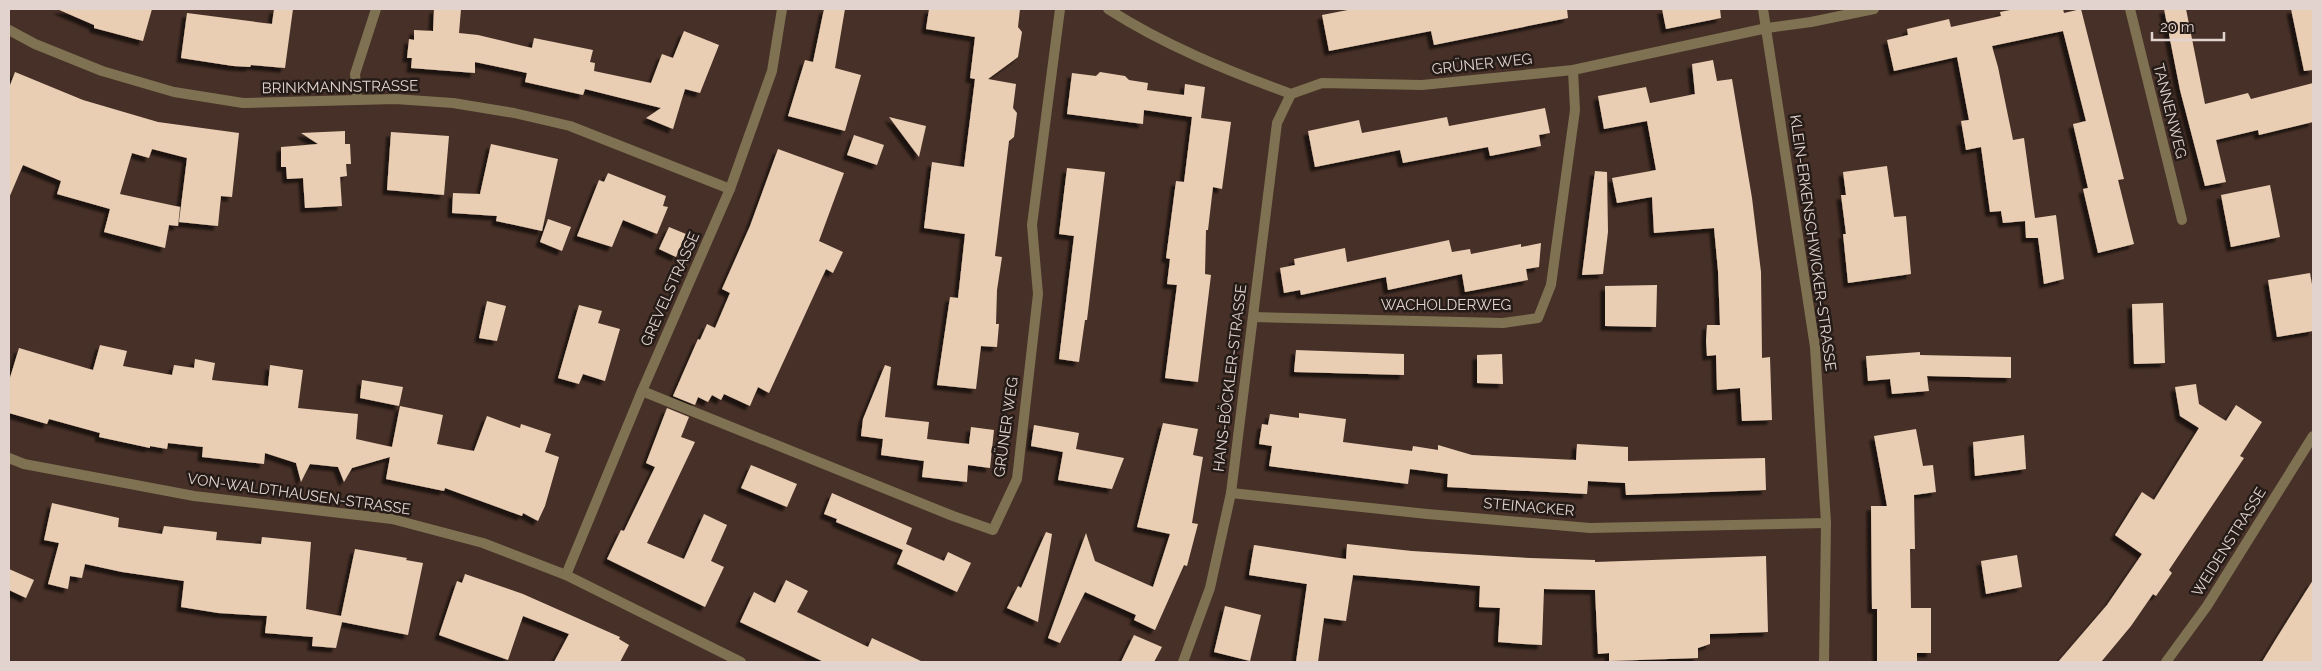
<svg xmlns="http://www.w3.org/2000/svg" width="2322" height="671" viewBox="0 0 2322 671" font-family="Raleway,sans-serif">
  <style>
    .building { fill: #eaceb4; filter: url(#shadow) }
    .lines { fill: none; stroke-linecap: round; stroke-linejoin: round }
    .minor { stroke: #7e7252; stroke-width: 10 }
    .tertiary { stroke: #7e7252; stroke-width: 10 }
    .labels { text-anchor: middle; stroke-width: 5; stroke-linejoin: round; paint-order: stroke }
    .street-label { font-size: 15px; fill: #e3d3ce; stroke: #251b17 }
  </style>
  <defs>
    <filter id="shadow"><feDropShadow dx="-4.5" dy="4.5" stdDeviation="1" flood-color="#0009"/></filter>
  </defs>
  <rect width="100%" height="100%" fill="#473027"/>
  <g class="building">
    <path d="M57,9H152L143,41L94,28V25Z"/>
    <path d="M274,9H293L285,68L251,65L250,67L233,66L181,58L187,13L272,24Z"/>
    <path d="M434,9H461L459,33L478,35L532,48L534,38L593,50L590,62L595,63L594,71L651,83L662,54L673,58L684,31L719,45L700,93L685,89L673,129L646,118L661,108L585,89L583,95L525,82L527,73L475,62V73L411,68L412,58H407L409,39L414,40V30L433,31Z"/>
    <path d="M824,9H845L835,68L861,75L845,131L788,116L805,60L813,62Z"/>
    <path d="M929,9H1020L1018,27L1022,32L1018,57L988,79L1016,84L1013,108L1017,113L1014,137L1009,141L995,256L1002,257L997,290L996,324H999L997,347L981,346L976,389L937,385L950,297L958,298L965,234L924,228L932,162L964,167L975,79L970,78L975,37L926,29Z"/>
    <path d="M1353,9H1567L1568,18L1434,45L1431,31L1329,51L1322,15Z"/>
    <path d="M1662,9H1720L1721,18L1666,29Z"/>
    <path d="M2015,9H2063L2064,13L2081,9L2124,179L2118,180L2134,244L2098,253L2083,189L2088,188L2073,124L2086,121L2063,31L1992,46L1998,67L2013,140L2024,138L2035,218L2056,215L2064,279L2044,284L2038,238H2026L2025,221L2003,223L2001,211L1990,212L1981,147L1966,150L1961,121L1969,120L1957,57L1894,71L1887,40L1908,35L1907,29L1949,19L1951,27L2001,16L2000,12Z"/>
    <path d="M2164,9H2186L2205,104L2248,93L2251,99L2313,83V122L2259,135L2258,130L2216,140L2226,182L2205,186L2180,90Z"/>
    <path d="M2291,9H2313V70L2304,71Z"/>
    <path d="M1713,60L1717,81L1732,79L1752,198L1761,272L1762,358L1770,357L1772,420L1742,421L1740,388L1717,390L1716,355L1707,356L1706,341L1707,325H1720L1718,271L1714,228L1654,233L1652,197L1617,203L1612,178L1656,170L1647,121L1604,129L1598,96L1646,87L1650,103L1695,94L1692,64Z"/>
    <path d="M15,72L83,100L158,122L239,133L232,197L221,196L218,226L179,222L187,158L152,149L149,158L132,153L120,194L180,207L178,226L169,225L165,248L104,232L110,209L57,194L61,181L23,165L9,198V88Z"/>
    <path d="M1100,72L1125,76L1129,80L1148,83L1147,90L1184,95L1185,84L1205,87L1201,118L1231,122L1222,189L1213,187L1208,230H1206L1205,274L1211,275L1198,382L1165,378L1177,285L1167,284L1170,259L1166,258L1176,181L1184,182L1192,117L1144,110L1143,124L1067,114L1072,73L1096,76Z"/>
    <path d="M1545,108L1550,133L1539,135L1541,146L1490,156L1488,147L1403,163L1400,150L1315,167L1308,131L1359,120L1362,133L1447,117L1449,126Z"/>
    <path d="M889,117L926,126L919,157Z"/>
    <path d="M345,131V144H350L351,164H346L347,176L340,177L342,206L305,208L303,178L287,179L286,167H281V147L318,144L301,133Z"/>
    <path d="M391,132L449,136L444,195L387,190Z"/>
    <path d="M854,135L884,145L877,165L847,155Z"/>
    <path d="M491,144L558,159L542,231L496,221L497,216L452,213L453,193L480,194Z"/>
    <path d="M778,149L844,173L819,241L843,252L833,273L826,269L769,393L758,387L750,406L724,394L721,400L712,395L708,402L698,397L695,405L673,396L698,339L700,340L707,324L715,328L730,293L722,289L750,226Z"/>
    <path d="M1887,166L1894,217L1906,216L1911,274L1848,283L1843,234H1846L1841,195H1846L1843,172Z"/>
    <path d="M1067,168L1105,172L1087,320H1085L1079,362L1059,359L1074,236L1059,234Z"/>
    <path d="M1595,171L1607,172L1608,232L1603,274L1582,275Z"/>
    <path d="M608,173L666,196L663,206L668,207L657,234L623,220L612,247L577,236L599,180L604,182Z"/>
    <path d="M2270,185L2280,237L2231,247L2221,195Z"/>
    <path d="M548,219L571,227L562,251L540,242Z"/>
    <path d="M669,227L686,234L676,257L659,249Z"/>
    <path d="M1449,240L1452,252L1470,249L1471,254L1521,244V247L1541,243L1539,267L1526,269L1528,280L1465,292L1462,274L1388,290L1386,277L1301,295L1300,290L1284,293L1280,268L1295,265L1294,259L1345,248L1347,262Z"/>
    <path d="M2310,273L2313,290V331L2277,337L2268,280Z"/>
    <path d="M1657,285L1656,327L1605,326V286Z"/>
    <path d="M487,301L506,306L497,341L479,338Z"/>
    <path d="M2163,303L2165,363L2134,364L2132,304Z"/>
    <path d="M579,305L602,311L598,323L620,329L605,381L583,374L579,384L558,378Z"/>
    <path d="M100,345L127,351L123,366L172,375L174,365L194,368L195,359L215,363L212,380L268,386L270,365L303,370L298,408L358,414L356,439L392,447L400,406L443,415L437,444L474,451L487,416L520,428L521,424L551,434L545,452L559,457L545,506L538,521L523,513L522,516L445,488L444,491L386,479L390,457L352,468L344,482L338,467L310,464L301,482L296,463L265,453L264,464L202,457L203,447L168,443L167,449L150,446V448L99,437L100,433L49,419L47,424L9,413V381L19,348L93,370Z"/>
    <path d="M1296,350L1404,354V375L1294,372Z"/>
    <path d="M1920,352V355L2011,357V378L1927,376L1929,391L1892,394L1890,379L1868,381L1866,356Z"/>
    <path d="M1502,354L1503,384L1477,383V355Z"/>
    <path d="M885,365L891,367L885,417L929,422L927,439L969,444L971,427L994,430L990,468L968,465L967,482L922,477L924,461L881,455L883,439L861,436L863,419Z"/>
    <path d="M362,380L403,387L399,406L360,398Z"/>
    <path d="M2196,384L2199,404L2226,421L2236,405L2262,422L2240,456L2244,458L2169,570L2172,573L2156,596L2153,594L2131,626L2101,662H2058L2107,605L2142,554L2115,535L2142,492L2154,500L2199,428L2180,416L2175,387Z"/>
    <path d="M667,408L689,417L681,437L695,442L647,543L684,559L704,514L727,525L711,561L724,567L705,607L607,559L621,530L624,531L655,467L646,463Z"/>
    <path d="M1299,413L1346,419L1343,442L1412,451L1413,446L1438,450V445L1472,455L1576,460L1577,444L1628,447V461L1765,458L1766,490L1626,495L1625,483L1588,481L1587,494L1447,487L1448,474L1410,469L1408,484L1269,466L1272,446L1259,444L1262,424L1268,425L1270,414L1299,418Z"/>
    <path d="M1163,423L1198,429L1193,455L1203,457L1192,523L1198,524L1187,566L1184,565L1155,630L1134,620L1136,615L1085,592L1060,643L1048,638L1086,533L1095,561L1153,587L1170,534L1137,527Z"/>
    <path d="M1034,425L1079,433L1076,449L1124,458L1112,489L1058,480L1063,452L1031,446Z"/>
    <path d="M1916,429L1923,466L1933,465L1936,492L1914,495L1915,549H1910L1911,608H1931V653H1917V662H1877V609H1872L1871,506H1887L1874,436Z"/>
    <path d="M2024,435L2026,469L1975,476L1973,442Z"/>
    <path d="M751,465L797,484L787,507L741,488Z"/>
    <path d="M832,493L912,528L906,544L944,561L948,552L971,563L957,592L897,564L903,550L836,522L837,519L824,514Z"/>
    <path d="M52,503L119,518L118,527L162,534L164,526L217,532L216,540L261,544L262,537L311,542L306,609L341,616L355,549L407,558L406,560L423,563L408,635L342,622L336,648L312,646L313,637L265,633L267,616L218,613L181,607L184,581L122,572L85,564L82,578L70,576L68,589L48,584L59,543L44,540Z"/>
    <path d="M1046,532L1052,534L1038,622L1007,608L1018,586L1021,588Z"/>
    <path d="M1347,544L1412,551L1530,558L1595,560V562L1766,556L1768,632L1710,634V644L1698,648V658L1609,661V653L1598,654L1595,590L1544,589L1542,645L1523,644L1498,642L1500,608L1479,607L1480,586L1353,575L1346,621L1324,618L1318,662H1296L1307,584L1249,575L1254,545L1346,559Z"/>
    <path d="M2017,555L2022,587L1986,594L1981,561Z"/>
    <path d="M9,569L34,580L26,598L9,590Z"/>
    <path d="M465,574L523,594L620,637L619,639L629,645L620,662H554L569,634L523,616L508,660L439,635L457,581L462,583Z"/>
    <path d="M786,580L808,591L797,612L868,647L872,638L923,662H824L740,622L754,592L775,603Z"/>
    <path d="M2313,580V662H2262L2276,639Z"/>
    <path d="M1225,606L1261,615L1250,661L1214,652Z"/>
    <path d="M1134,635L1162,647L1154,662H1121Z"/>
  </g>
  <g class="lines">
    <g class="minor">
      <path d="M1108,9C1164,45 1228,71 1291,94L1322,83L1422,85L1573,70L1767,28L1811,22L1874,9"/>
      <path d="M2130,9L2182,220"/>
      <path d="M9,30L35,44L102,71L174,92L243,103L395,99L453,103L514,113L570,126L730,189"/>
      <path d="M357,98L355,74L376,9"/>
      <path d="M1253,317L1503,323L1538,318L1551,285L1575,110L1573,70"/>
      <path d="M642,391L953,516L993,530L1017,479L1038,294L1032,225L1060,9"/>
      <path d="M9,458L24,464L194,496L392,519L483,543L566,575L741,662"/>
      <path d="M1231,493L1427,514L1590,528L1826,523"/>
      <path d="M566,575L642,391L730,189L772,71L782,9"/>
      <path d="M1183,662L1210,588L1231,493L1277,123L1291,94"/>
      <path d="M2166,662L2207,606L2313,436"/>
    </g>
    <path class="tertiary" d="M1763,9L1815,347L1826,523L1824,662"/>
  </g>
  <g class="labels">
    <g class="street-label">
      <text transform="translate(1482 64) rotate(-6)" y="5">GRÜNER WEG</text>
      <text transform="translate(340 87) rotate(-1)" y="5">BRINKMANNSTRASSE</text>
      <text transform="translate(2170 111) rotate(76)" y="5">TANNENWEG</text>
      <text transform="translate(1813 243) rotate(82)" y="5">KLEIN-ERKENSCHWICKER-STRASSE</text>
      <text transform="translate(670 289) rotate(-66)" y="5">GREVELSTRASSE</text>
      <text x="1446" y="310">WACHOLDERWEG</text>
      <text transform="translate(1230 378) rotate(-83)" y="5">HANS-BÖCKLER-STRASSE</text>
      <text transform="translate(1006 427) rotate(-82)" y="5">GRÜNER WEG</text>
      <text transform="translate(299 494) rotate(8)" y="5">VON-WALDTHAUSEN-STRASSE</text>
      <text transform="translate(1529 507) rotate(5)" y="5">STEINACKER</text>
      <text transform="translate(2229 542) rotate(-58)" y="5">WEIDENSTRASSE</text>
    </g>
  </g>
  <rect width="2322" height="671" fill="none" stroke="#e3d3ce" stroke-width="20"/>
  <path d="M2152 32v8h72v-8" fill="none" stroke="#e3d3ce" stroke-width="2.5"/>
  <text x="2160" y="32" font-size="15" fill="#e3d3ce" stroke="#251b17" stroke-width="4" paint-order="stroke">20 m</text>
</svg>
